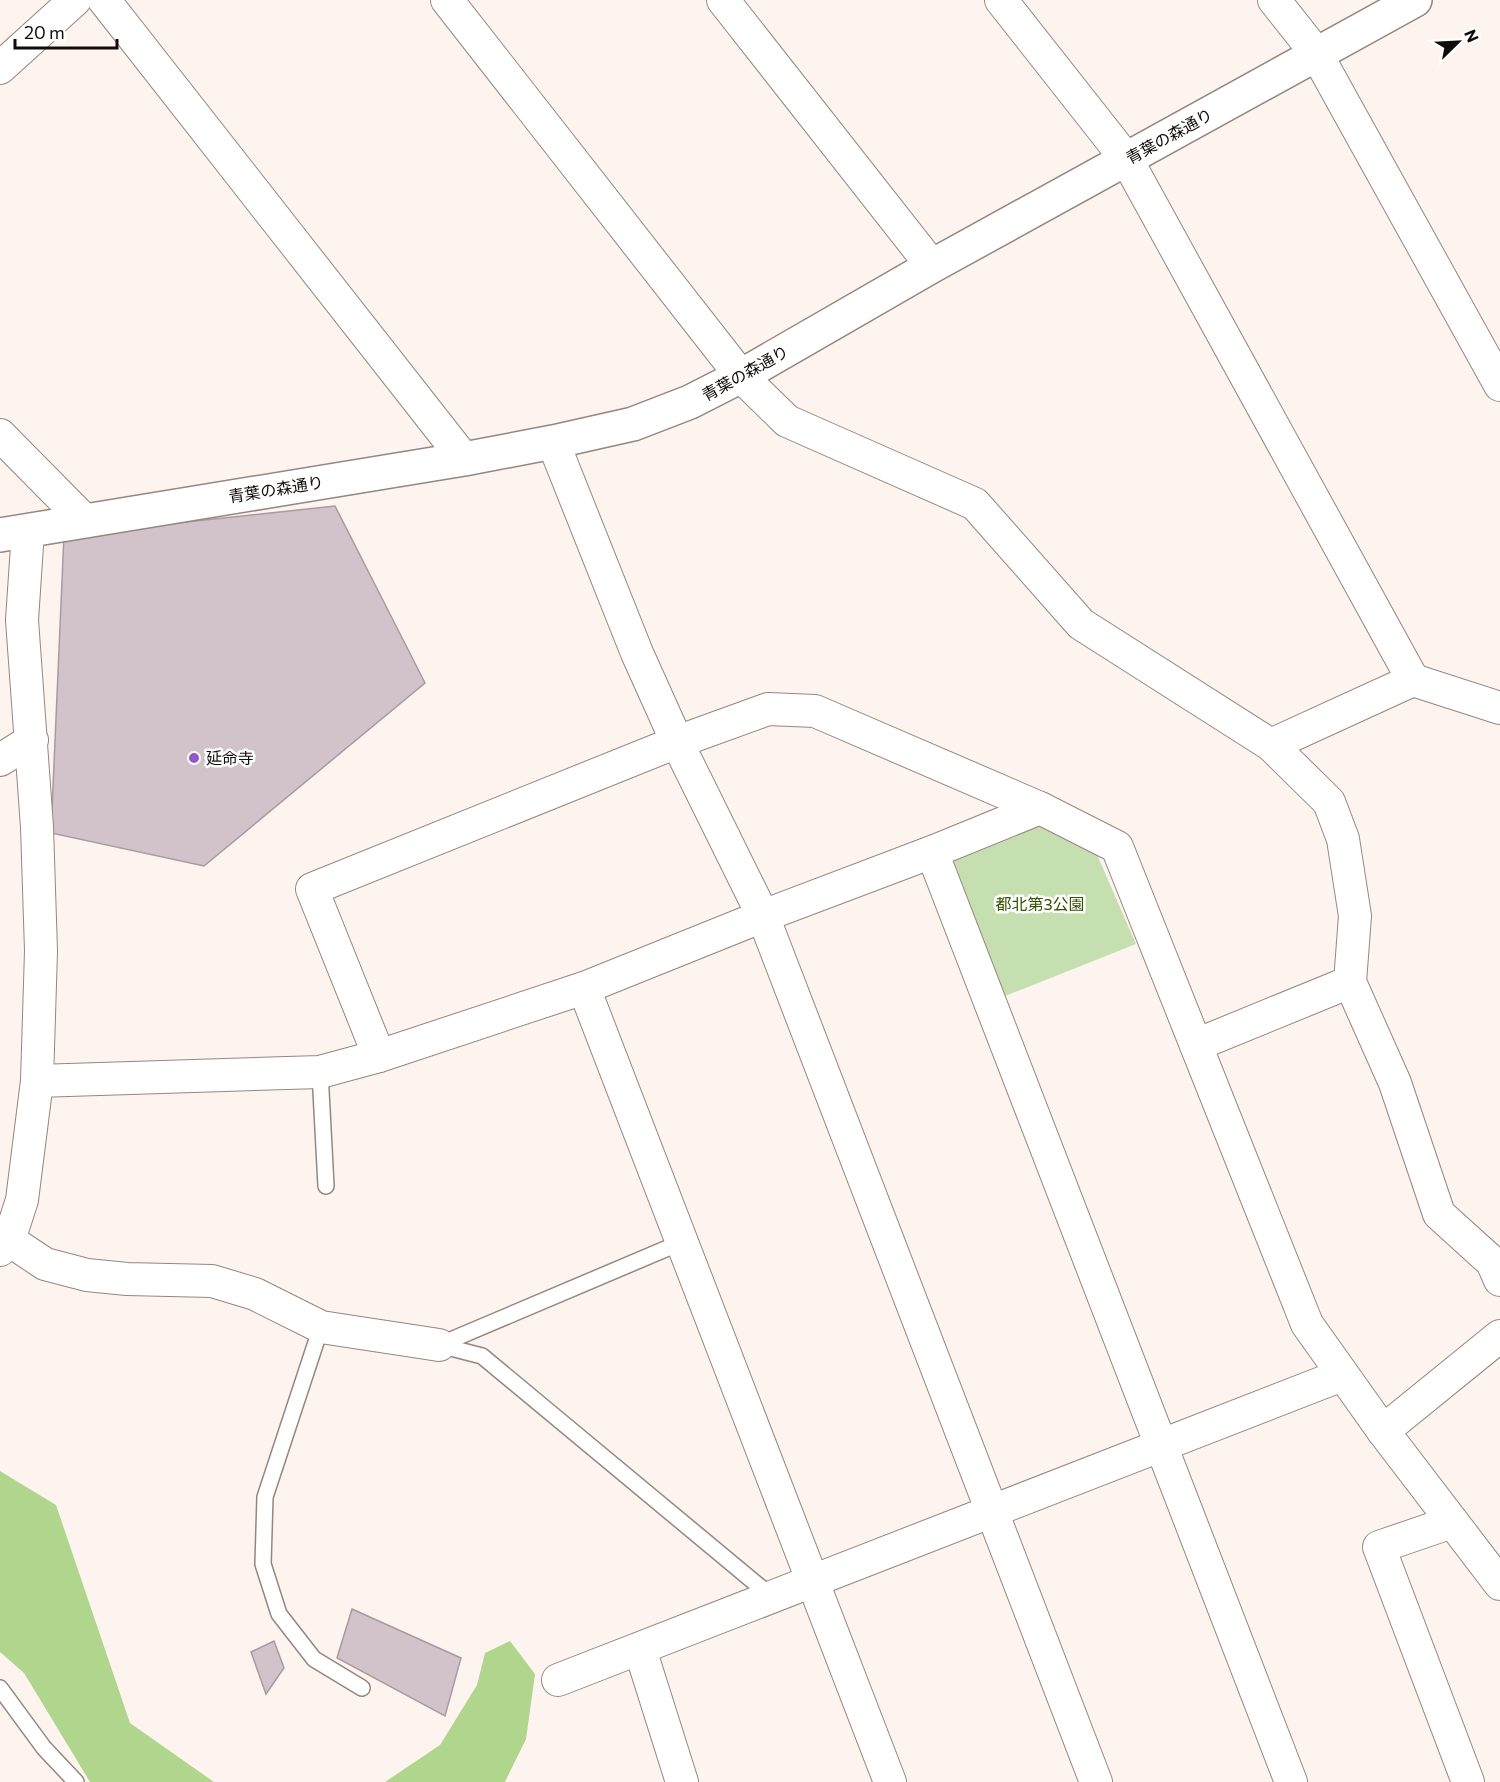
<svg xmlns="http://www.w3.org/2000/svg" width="1500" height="1782" viewBox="0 0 1500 1782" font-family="Commissioner,'Noto Sans JP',sans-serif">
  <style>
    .green { fill: #c6dfb1 }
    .forest { fill: #b0d68e }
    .building { fill: #d2c3cb; stroke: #a99aa2; stroke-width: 1.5 }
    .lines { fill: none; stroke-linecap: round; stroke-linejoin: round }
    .lane-casing { stroke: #95867f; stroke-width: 18 }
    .street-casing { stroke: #95867f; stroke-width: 34 }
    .secondary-casing { stroke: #95867f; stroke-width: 36 }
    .lane { stroke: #fff; stroke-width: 15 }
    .street { stroke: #fff; stroke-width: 32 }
    .secondary { stroke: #fff; stroke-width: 33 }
    .poi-dot { fill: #9357cd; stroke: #fff; stroke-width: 2 }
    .labels { text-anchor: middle; stroke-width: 5; stroke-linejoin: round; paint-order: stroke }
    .street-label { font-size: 16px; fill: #110c0a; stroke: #fff }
    .poi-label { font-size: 16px; fill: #110c0a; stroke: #fff; text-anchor: start }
    .park-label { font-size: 16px; fill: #325201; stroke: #fff }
  </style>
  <rect width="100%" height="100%" fill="#fef4ef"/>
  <path class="green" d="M1038,824L1095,850L1136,944L1000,998L949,868L958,855Z"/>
  <g class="forest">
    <path d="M0,1471L56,1505L130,1723L214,1782H90L24,1673L0,1652Z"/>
    <path d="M510,1641L535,1674L526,1739L505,1782H385L440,1745L477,1685L485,1653Z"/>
  </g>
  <g class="building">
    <path d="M335,506L425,683L204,866L51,833L64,535Z"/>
    <path d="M352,1609L461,1658L445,1716L337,1658Z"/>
    <path d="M274,1641L284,1668L266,1694L251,1652Z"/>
  </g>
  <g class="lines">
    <defs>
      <g id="lane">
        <path d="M320,1072L326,1186"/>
        <path d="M321,1327L265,1497L263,1564L279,1614L314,1659L362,1688"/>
        <path d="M439,1345L482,1356L771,1596"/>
        <path d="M439,1345L682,1242"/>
        <path d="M0,1688L44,1748L76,1782"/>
      </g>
      <g id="street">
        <path d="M104,0L464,459"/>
        <path d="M447,0L741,376L787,421L975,504L1081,624L1271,745L1329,802L1343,839L1355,916L1350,982L1395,1083L1439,1214L1492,1262L1500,1280"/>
        <path d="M723,0L932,266"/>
        <path d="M1001,0L1127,160L1413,680"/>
        <path d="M1274,0L1316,53L1500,385"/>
        <path d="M0,68L75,0"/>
        <path d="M0,435L84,520"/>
        <path d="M553,442L637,653L677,742L763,916L1096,1782"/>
        <path d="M1271,745L1413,680L1500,708"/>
        <path d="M0,760L32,740"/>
        <path d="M932,852L1291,1782"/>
        <path d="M584,988L890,1782"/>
        <path d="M1196,1045L1350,982"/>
        <path d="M379,1056L312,889L677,742L768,709L815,711L1040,808L1117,847L1307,1324L1383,1431L1500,1584"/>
        <path d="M37,1081L320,1072L379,1056L584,988L763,916L932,852L1040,808"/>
        <path d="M9,1240L45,1264L87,1275L127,1279L212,1281L255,1294L321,1327L439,1345"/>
        <path d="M0,1250L9,1240L22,1200L37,1081L41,951L37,827L22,620L28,531"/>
        <path d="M1383,1431L1500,1336"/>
        <path d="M1452,1522L1379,1547L1468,1782"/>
        <path d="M640,1649L682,1782"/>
        <path d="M558,1680L1342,1375"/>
      </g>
      <path id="secondary" d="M0,535L464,459L553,442L633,424L690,402L741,376L932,266L1415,0"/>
    </defs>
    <use href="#lane" class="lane-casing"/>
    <use href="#street" class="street-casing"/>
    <use href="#secondary" class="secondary-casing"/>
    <use href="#lane" class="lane"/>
    <use href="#street" class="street"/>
    <use href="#secondary" class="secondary"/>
  </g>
  <circle class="poi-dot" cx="194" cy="758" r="6"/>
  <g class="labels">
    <g class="street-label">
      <text transform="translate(1169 136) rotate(-29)" y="6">青葉の森通り</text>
      <text transform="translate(745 373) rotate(-29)" y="6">青葉の森通り</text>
      <text transform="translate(276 489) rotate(-9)" y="6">青葉の森通り</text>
    </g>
    <g class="poi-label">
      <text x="206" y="764">延命寺</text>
    </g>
    <g class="park-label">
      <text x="1040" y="910">都北第3公園</text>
    </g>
  </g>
  <g transform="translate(1458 42) rotate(66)" stroke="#ffffff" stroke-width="4.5" paint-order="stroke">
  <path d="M0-4.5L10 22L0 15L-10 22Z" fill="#110c0a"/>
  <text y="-9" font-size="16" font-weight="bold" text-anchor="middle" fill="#110c0a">N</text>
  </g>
  <path d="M15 39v9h102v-9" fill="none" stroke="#110c0a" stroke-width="3"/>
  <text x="24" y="39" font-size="18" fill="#110c0a" stroke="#ffffff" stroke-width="4.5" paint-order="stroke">20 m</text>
</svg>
